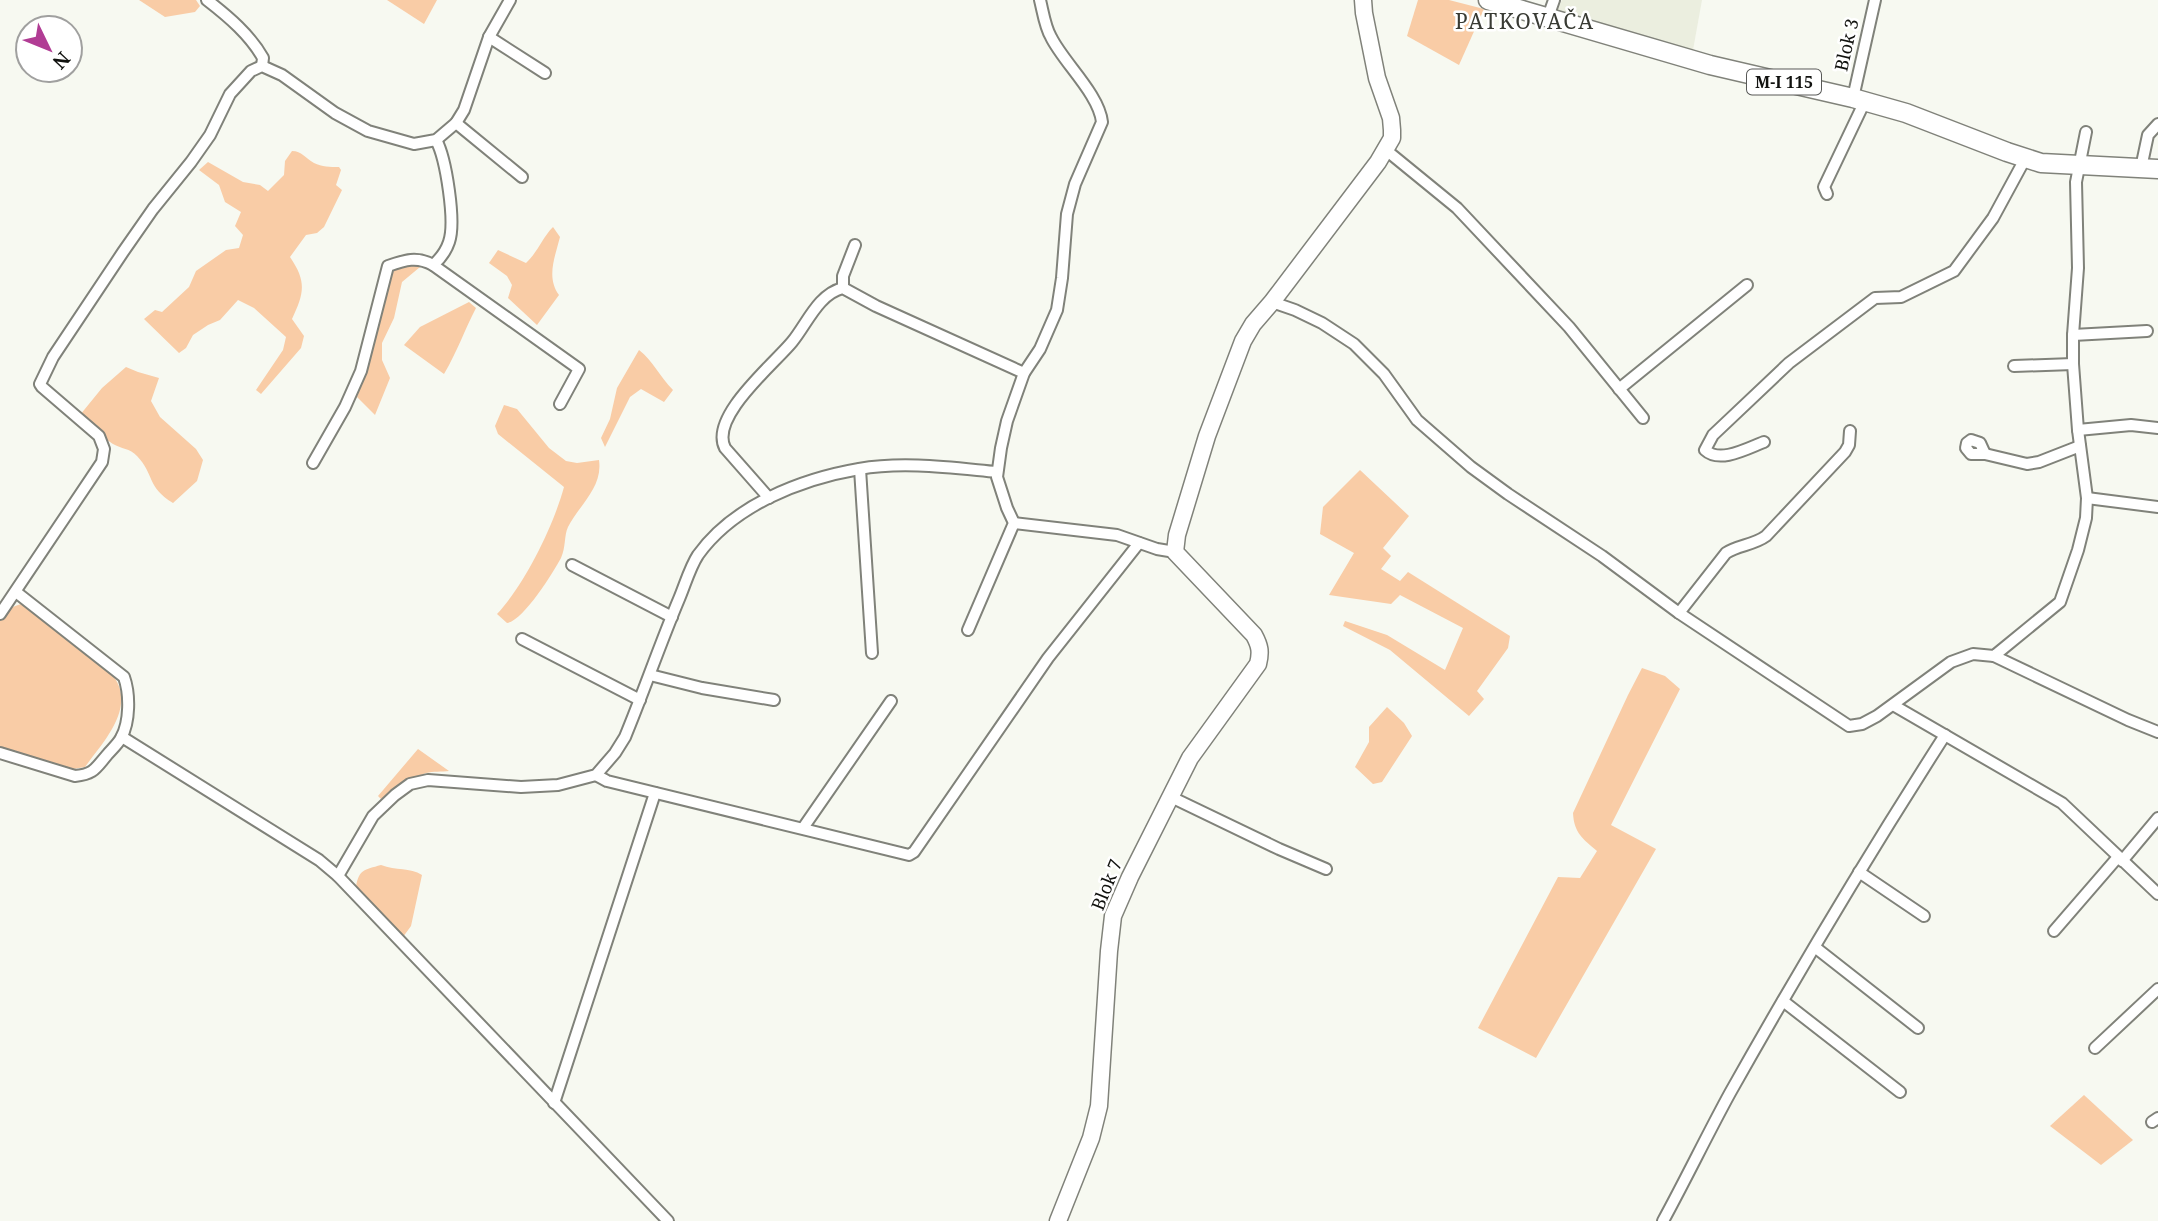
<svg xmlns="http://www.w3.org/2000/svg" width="2158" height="1221" viewBox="0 0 2158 1221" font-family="'Noto Serif',serif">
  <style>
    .built { fill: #ebeedf }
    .green { fill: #f9cca6 }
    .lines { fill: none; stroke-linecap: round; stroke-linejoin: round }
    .street-casing { stroke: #80827a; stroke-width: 14 }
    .secondary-casing { stroke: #80827a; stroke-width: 19 }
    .primary-casing { stroke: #80827a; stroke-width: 21 }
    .street { stroke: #fff; stroke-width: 10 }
    .secondary { stroke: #fff; stroke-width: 16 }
    .primary { stroke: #fff; stroke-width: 18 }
    .labels { text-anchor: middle; stroke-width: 5; stroke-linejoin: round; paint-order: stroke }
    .shield { fill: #fff; stroke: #585957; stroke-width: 2 }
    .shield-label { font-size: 16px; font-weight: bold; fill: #11120f }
    .street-label { font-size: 18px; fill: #11120f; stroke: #fff }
    .quarter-label { font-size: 21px; letter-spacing: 2px; fill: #393b34; stroke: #fff }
  </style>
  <rect width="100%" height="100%" fill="#f7f9f1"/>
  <path class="built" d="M1562,0H1702L1693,50L1557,11Z"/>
  <g class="green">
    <path d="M139,0H196L200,6L195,12L165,17Z"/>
    <path d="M387,0H437L424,24Z"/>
    <path d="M1418,0H1449L1484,9L1459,65L1407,36Z"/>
    <path d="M292,151C302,151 305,158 314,163C322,167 330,167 339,167L341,170L336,185L342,190L324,227L317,233L306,235L290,257C307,282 304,293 292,319L304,336L301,348L261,394L256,390L283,350L286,337L254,308L238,300L220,320L208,325L193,335L186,348L179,353L144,319L155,310L162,312L189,287L196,271L226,250L239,248L243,235L235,226L241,212L225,202L219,185L199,170L208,162L243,182L260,185L268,191L284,175L285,161Z"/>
    <path d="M553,227L560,237C555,257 546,277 559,295L537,325L508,298L512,285L507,276L489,263L498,250L526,263C538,252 542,238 553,227Z"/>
    <path d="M413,263L420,267L402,282L394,318L382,343V360L390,378L375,415L357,397L394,269Z"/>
    <path d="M469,302L476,308C465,329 457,352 444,374L404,345L420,327Z"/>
    <path d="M639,350C653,361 660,377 673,390L664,402L641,389L630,397L605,447L601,438L610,419L617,388Z"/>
    <path d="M126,367L138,372L159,378L151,401L160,417L196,449L203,460L197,481L173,503C146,486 155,475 137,456C130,448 121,449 113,444C101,437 91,424 80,415L102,388Z"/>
    <path d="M504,405L517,409L549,448L566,461L577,463L599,460C603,487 580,504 568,527C564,535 566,547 561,558C553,573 523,621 507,623L497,614C525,584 553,527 564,487L498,434L495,426Z"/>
    <path d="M1360,470L1409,516L1383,548L1391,556L1381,569L1400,581L1408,572L1510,636L1508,648L1477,691L1484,699L1469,716L1390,650L1343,626L1345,621L1387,635L1445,670L1463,628L1400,595L1391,604L1329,595L1354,553L1320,534L1323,507Z"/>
    <path d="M21,604C43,616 62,633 81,649C92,657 107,666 114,677C136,708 103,742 85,767L73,769L0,748V621C4,611 11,607 21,604Z"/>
    <path d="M1642,668L1665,676L1680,689L1611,825L1656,849L1536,1058L1478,1028L1558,877L1580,878L1597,851C1583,839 1574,833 1573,813L1628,695Z"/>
    <path d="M1387,707L1404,723L1412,736L1382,782L1373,784L1355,767L1369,742V727Z"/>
    <path d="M418,749L449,771C442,772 433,771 426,773C410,779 396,788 381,799L378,796Z"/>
    <path d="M381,865C396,871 410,867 422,875L411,926L403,937L356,887C359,869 364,870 381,865Z"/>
    <path d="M2084,1095L2133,1140L2101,1165L2050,1126Z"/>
  </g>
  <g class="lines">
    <defs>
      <g id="street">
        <path d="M207,0C229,17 250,35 263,58L262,66"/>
        <path d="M1548,17L1554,0"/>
        <path d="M489,37L545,73"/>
        <path d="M1853,98L1875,0"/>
        <path d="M456,123L522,177"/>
        <path d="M1386,150L1457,208L1569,327L1643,418"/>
        <path d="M2141,168L2148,135L2158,124"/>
        <path d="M1827,194L1824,187L1865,101"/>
        <path d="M433,265C440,259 446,251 449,242C456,222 446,158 436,140"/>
        <path d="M843,288V276L855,245"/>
        <path d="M1272,302L1295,310L1322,323L1354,344L1384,374L1417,420L1471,467L1508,494L1602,556L1679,613L1849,726L1862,724L1877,716L1951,662L1973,654L1994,656L2060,602L2078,550L2086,518L2087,498L2078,430L2073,364V335L2078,268L2076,182L2086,132"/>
        <path d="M2073,335L2147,331"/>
        <path d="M2014,366L2073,364"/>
        <path d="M1619,389L1747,285"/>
        <path d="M2078,430L2131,425L2158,428"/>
        <path d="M1971,440L1980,443L1985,454H1971L1966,448L1967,443Z"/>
        <path d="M1764,442C1748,448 1720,464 1705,450L1713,435L1789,363L1875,298L1901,297L1954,271L1993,218L2025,159"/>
        <path d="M1985,454L2027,464L2039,462L2080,446"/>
        <path d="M313,463L345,407L361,371L388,266C405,260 417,256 433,265L579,369L560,404"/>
        <path d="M860,469L872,653"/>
        <path d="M769,498L725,448C709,417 774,364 792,342C807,324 818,294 843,288L876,306L1024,373"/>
        <path d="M2087,498L2158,507"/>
        <path d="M1014,523L1117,535L1157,549L1175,552"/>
        <path d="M572,565L672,617"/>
        <path d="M1679,613L1726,553C1738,545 1754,545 1766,536L1845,452L1849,445L1850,431"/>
        <path d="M0,614L102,462L104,449L99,436L42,387L40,384L53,357L123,252L153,209L191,162L210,135L230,94L251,71L262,66L282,75L335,113L368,131L414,144L436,140L456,123L464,110L489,37L510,0"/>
        <path d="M968,630L1014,523L1007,508L997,477L1001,448L1007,421L1024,373L1040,349L1057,310L1062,278L1067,214L1075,184L1102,122C1099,94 1063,62 1051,37C1045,27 1043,12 1040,0"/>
        <path d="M522,639L640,700"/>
        <path d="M1994,656L2128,720L2158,732"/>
        <path d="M650,675L702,688L774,700"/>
        <path d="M1893,705L2062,803L2158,894"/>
        <path d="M122,737L319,860L338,876L668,1221"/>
        <path d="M0,753L75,776C94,774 95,769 107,755C111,750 118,744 121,738C130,722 130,694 124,677L16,592"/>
        <path d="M596,775L607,781L909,855L914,852L1048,658L1139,543"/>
        <path d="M1171,797L1279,849L1326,869"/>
        <path d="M803,828L891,701"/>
        <path d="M2122,861L2158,818"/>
        <path d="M1859,872L1924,916"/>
        <path d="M338,876L373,816L395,795L410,784L428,780L521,787L558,785L596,775L615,753L625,737C644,691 660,644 679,599C685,585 690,567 698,555C734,505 801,479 859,469C904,461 953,468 997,472"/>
        <path d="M2054,931L2118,857"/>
        <path d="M1816,948L1918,1028"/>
        <path d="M1783,1001L1900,1092"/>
        <path d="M2095,1048L2158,989"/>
        <path d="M554,1103L655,793"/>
        <path d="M2152,1122L2158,1118"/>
        <path d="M1663,1221C1686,1179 1707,1135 1730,1093C1798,972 1870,852 1945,735"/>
      </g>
      <path id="secondary" d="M1058,1221L1091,1138L1099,1106L1109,951L1113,916L1130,877L1190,758L1258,664C1261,652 1260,646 1254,635L1175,552L1177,535L1207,436L1243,341L1253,324L1272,302L1378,162L1392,138V130L1391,118L1377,78L1364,13L1363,0"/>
      <path id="primary" d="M1488,0L1710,65L1853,98L1906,113L2007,152L2041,163L2158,169"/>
    </defs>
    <use href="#street" class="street-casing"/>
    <use href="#secondary" class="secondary-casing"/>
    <use href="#primary" class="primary-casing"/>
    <use href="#street" class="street"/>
    <use href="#secondary" class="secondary"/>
    <use href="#primary" class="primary"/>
  </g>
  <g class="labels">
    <rect class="shield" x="1747" y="69.5" width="74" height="25" rx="5"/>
    <g class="shield-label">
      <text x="1784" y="88">M-I 115</text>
    </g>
    <g class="street-label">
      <text transform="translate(1847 45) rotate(-77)" y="6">Blok 3</text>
      <text transform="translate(1107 885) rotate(-68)" y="6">Blok 7</text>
    </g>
    <g class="quarter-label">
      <text x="1525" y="29">PATKOVAČA</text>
    </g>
  </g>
  <g transform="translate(49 49) rotate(133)"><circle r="33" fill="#ffffff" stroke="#a0a09f" stroke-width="2"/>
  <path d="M0-5L12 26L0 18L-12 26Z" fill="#b13c94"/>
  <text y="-10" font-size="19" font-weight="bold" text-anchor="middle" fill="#11120f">N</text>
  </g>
</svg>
